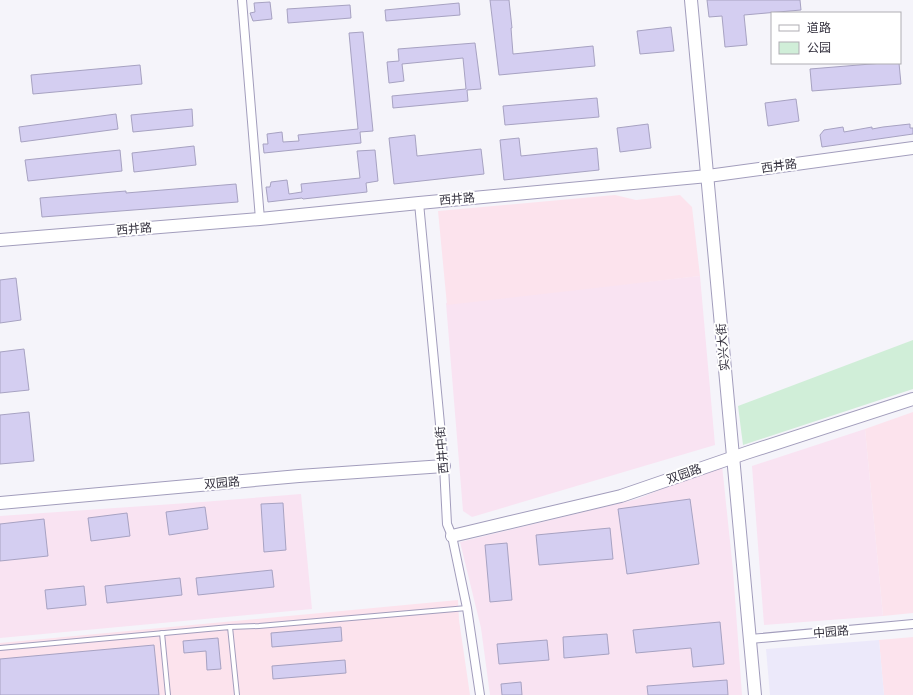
<svg xmlns="http://www.w3.org/2000/svg" width="913" height="695" viewBox="0 0 913 695" font-family="Bitter,'Noto Sans SC',serif">
  <style>
    .commercial { fill: #f9e3f2 }
    .industrial { fill: #fce3ed }
    .built { fill: #ece9fa }
    .green { fill: #d0eed8 }
    .building { fill: #d4cef1; stroke: #a7a2c2 }
    .lines { fill: none; stroke-linecap: round; stroke-linejoin: round }
    .lane-casing { stroke: #a29dbc; stroke-width: 6 }
    .street-casing { stroke: #a29dbc; stroke-width: 10 }
    .secondary-casing { stroke: #a29dbc; stroke-width: 14 }
    .lane { stroke: #fff; stroke-width: 4 }
    .street { stroke: #fff; stroke-width: 8 }
    .secondary { stroke: #fff; stroke-width: 12 }
    .labels { text-anchor: middle; stroke-width: 4; stroke-linejoin: round; paint-order: stroke }
    .street-label { font-size: 12px; fill: #363340; stroke: #fff }
  </style>
  <rect width="100%" height="100%" fill="#f5f4fa"/>
  <g class="commercial">
    <path d="M700,276L715,445L472,517L463,511L446,303Z"/>
    <path d="M865,429L883,616L764,625L752,466Z"/>
    <path d="M722,465L733,570L742,695H490L481,628L460,542L637,499Z"/>
    <path d="M301,494L312,609L0,638V516L202,502Z"/>
  </g>
  <g class="industrial">
    <path d="M615,195L636,200L680,195L692,207L700,276L447,305L438,211Z"/>
    <path d="M913,412V613L883,616L865,429Z"/>
    <path d="M458,600L459,620L470,695H0V643Z"/>
    <path d="M913,637V695H884L879,640Z"/>
  </g>
  <path class="built" d="M879,640L884,695H770L766,649Z"/>
  <path class="green" d="M913,340V389L743,445L738,406Z"/>
  <g class="building">
    <path d="M490,0H509L512,28H511L513,54L593,46L595,66L499,75Z"/>
    <path d="M707,0H800L801,10L744,15L747,45L725,47L722,16L709,17Z"/>
    <path d="M270,2L272,19L253,21L250,13L255,12L254,3Z"/>
    <path d="M459,3L460,15L386,21L385,10Z"/>
    <path d="M350,5L351,18L288,23L287,9Z"/>
    <path d="M671,27L674,51L640,54L637,31Z"/>
    <path d="M363,32L373,131L360,132L361,143L264,153L263,144H268L267,134L282,132L283,142L299,141L298,135L358,129L349,33Z"/>
    <path d="M475,43L481,89L467,90L468,101L393,108L392,96L466,89L463,58L402,64L404,81L389,83L387,62L399,61L398,49Z"/>
    <path d="M883,63H899L901,84L812,91L810,69Z"/>
    <path d="M140,65L142,84L33,94L31,75Z"/>
    <path d="M597,98L599,117L505,125L503,106Z"/>
    <path d="M796,99L799,121L768,126L765,103Z"/>
    <path d="M192,109L193,126L133,132L131,115Z"/>
    <path d="M116,114L118,129L21,142L19,127Z"/>
    <path d="M648,124L651,148L620,152L617,128Z"/>
    <path d="M910,124V128H913V134L822,147L820,135L824,130L843,127L844,132L872,127V129L883,127Z"/>
    <path d="M415,135L417,156L481,149L484,174L394,184L389,138Z"/>
    <path d="M519,138L521,156L597,148L599,170L504,180L500,140Z"/>
    <path d="M194,146L196,165L134,172L132,153Z"/>
    <path d="M120,150L122,171L28,181L25,160Z"/>
    <path d="M375,150L378,181L366,183L367,192L303,199L302,198L268,202L266,187H270L271,182L287,180L289,194L302,192L301,184L360,178L357,151Z"/>
    <path d="M236,184L238,202L42,217L40,198L126,191V193Z"/>
    <path d="M16,278L21,320L0,323V280Z"/>
    <path d="M24,349L29,390L0,393V352Z"/>
    <path d="M29,412L34,461L0,464V415Z"/>
    <path d="M690,499L699,564L627,574L618,509Z"/>
    <path d="M283,503L286,550L264,552L261,504Z"/>
    <path d="M205,507L208,529L169,535L166,512Z"/>
    <path d="M127,513L130,536L91,541L88,518Z"/>
    <path d="M44,519L48,556L0,561V524Z"/>
    <path d="M610,528L613,559L539,565L536,535Z"/>
    <path d="M507,543L512,600L490,602L485,545Z"/>
    <path d="M272,570L274,587L198,595L196,578Z"/>
    <path d="M180,578L182,595L107,603L105,586Z"/>
    <path d="M84,586L86,605L47,609L45,590Z"/>
    <path d="M720,622L724,664L693,667L691,648L636,653L633,630Z"/>
    <path d="M341,627L342,641L272,647L271,633Z"/>
    <path d="M607,634L609,654L564,658L563,637Z"/>
    <path d="M218,638L221,669L207,670L206,651L184,653L183,641Z"/>
    <path d="M547,640L549,660L499,664L497,644Z"/>
    <path d="M154,645L159,695H0V659Z"/>
    <path d="M345,660L346,673L273,679L272,666Z"/>
    <path d="M727,680L728,695H648L647,686Z"/>
    <path d="M521,682L522,695H502L501,684Z"/>
  </g>
  <g class="lines">
    <defs>
      <g id="lane">
        <path d="M230,627L259,626L467,608"/>
        <path d="M162,633L168,695"/>
        <path d="M0,648L230,627L237,695"/>
      </g>
      <g id="street">
        <path d="M242,0L260,219"/>
        <path d="M419,203L444,466L447,524L452,536L467,608L480,695"/>
        <path d="M750,639L913,624"/>
      </g>
      <g id="secondary">
        <path d="M691,0L755,695"/>
        <path d="M0,240L260,219L419,203L708,176L913,148"/>
        <path d="M0,503L299,476L444,466"/>
        <path d="M452,536L621,496L746,453L913,399"/>
      </g>
    </defs>
    <use href="#lane" class="lane-casing"/>
    <use href="#street" class="street-casing"/>
    <use href="#secondary" class="secondary-casing"/>
    <use href="#lane" class="lane"/>
    <use href="#street" class="street"/>
    <use href="#secondary" class="secondary"/>
  </g>
  <g class="labels">
    <g class="street-label">
      <text transform="translate(779 166) rotate(-8)" y="4">西井路</text>
      <text transform="translate(457 199) rotate(-5)" y="4">西井路</text>
      <text transform="translate(134 229) rotate(-5)" y="4">西井路</text>
      <text transform="translate(723 347) rotate(-95)" y="4">实兴大街</text>
      <text transform="translate(442 450) rotate(-95)" y="4">西井中街</text>
      <text transform="translate(684 474) rotate(-19)" y="4">双园路</text>
      <text transform="translate(222 483) rotate(-5)" y="4">双园路</text>
      <text transform="translate(831 632) rotate(-5)" y="4">中园路</text>
    </g>
  </g>
  <rect x="771" y="12" width="130" height="52" fill="#ffffff" stroke="#afadb3"/>
  <rect x="779" y="25" width="20" height="6" fill="#ffffff" stroke="#afadb3"/>
  <text x="807" y="32" font-size="12" fill="#363340">道路</text>
  <rect x="779" y="42" width="20" height="12" fill="#d0eed8" stroke="#afadb3"/>
  <text x="807" y="52" font-size="12" fill="#363340">公园</text>
</svg>
